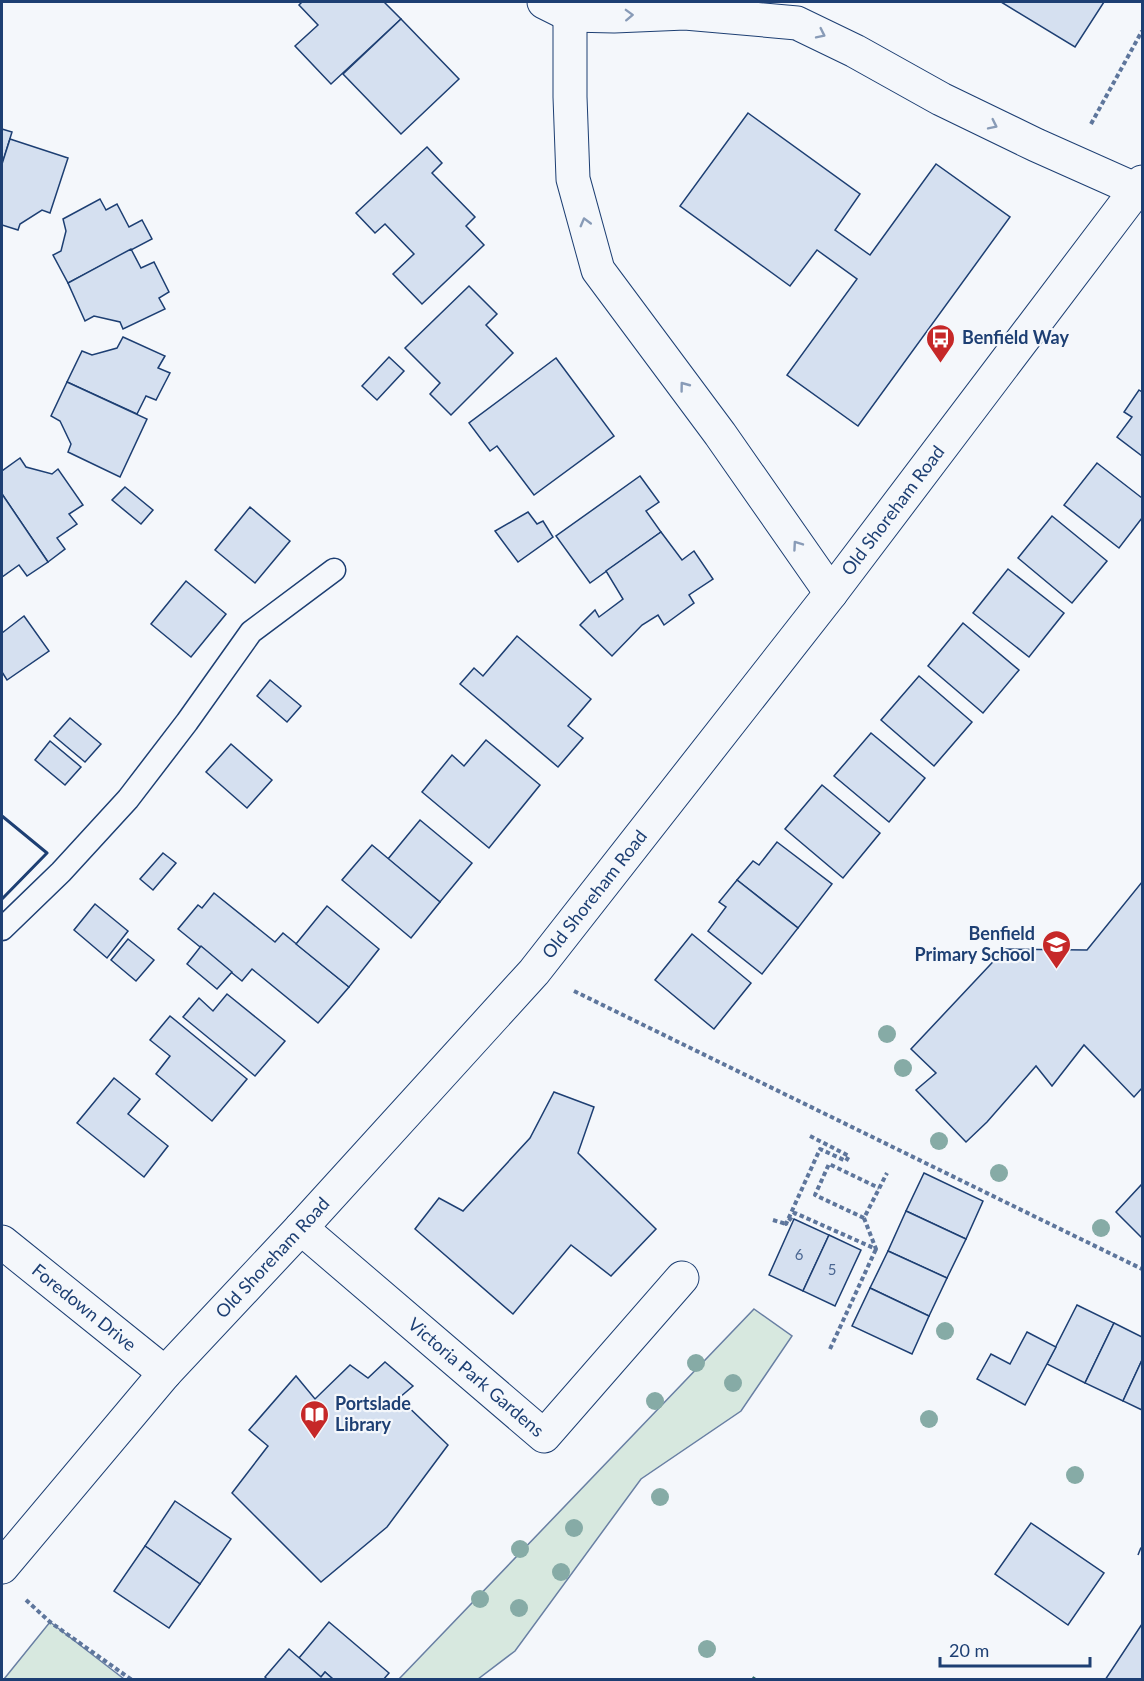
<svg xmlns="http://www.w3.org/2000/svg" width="1144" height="1681" viewBox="0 0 1144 1681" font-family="Lato,sans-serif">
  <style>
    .green { fill: #d7e8df; stroke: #687fa3; stroke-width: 1.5 }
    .building { fill: #d5e0f0; stroke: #1d3f73; stroke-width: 1.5 }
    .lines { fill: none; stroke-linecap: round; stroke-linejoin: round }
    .lane-casing { stroke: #1d3f73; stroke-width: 25 }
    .street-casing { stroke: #1d3f73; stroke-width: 35 }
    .primary-casing { stroke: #1d3f73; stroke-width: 35 }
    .path { stroke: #5e769c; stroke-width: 4; stroke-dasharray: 4.5 3; stroke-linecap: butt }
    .lane { stroke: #f4f7fb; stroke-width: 22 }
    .street { stroke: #f4f7fb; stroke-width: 33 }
    .primary { stroke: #f4f7fb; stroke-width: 33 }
    .hedge { stroke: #2c6c60; stroke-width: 4.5; stroke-dasharray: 3 4.5; stroke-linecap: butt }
    .fence { stroke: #1d3f73; stroke-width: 1.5; stroke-dasharray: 8 3; stroke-linecap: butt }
    .wall { stroke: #1d3f73; stroke-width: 3 }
    .tree { fill: #86aba6 }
    .oneway { stroke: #889bb7 }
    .labels { text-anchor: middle; stroke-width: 4.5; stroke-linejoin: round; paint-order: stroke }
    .number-label { font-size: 15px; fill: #4b6792 }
    .poi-label { font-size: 18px; font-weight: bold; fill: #1d3f73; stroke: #f4f7fb; text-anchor: start }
    .street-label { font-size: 18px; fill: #1d3f73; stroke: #f4f7fb }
  </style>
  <rect width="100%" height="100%" fill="#f4f7fb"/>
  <g class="green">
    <path d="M754,1309L792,1336L741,1411L641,1479L515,1651L478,1679H399Z"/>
    <path d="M50,1622L124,1679H4Z"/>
  </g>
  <g class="building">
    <path d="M302,2H384L401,19L331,84L295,46L318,25L299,5Z"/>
    <path d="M1001,2H1104L1075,47Z"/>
    <path d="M401,19L459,79L401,134L343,74Z"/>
    <path d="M748,113L860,194L835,230L870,255L936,164L1010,217L858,426L787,375L857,279L817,250L790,286L680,206Z"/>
    <path d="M2,129L12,132L2,164Z"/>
    <path d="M10,139L68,158L50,213L42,210L20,224L18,230L2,225V164Z"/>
    <path d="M427,147L442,163L432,173L475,217L466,226L484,245L422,304L393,274L414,254L385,224L375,233L356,213Z"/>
    <path d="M100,199L106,210L117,204L129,227L142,220L152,239L68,283L53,255L61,251L66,231L63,219Z"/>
    <path d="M131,249L141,268L154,262L169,292L159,298L165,309L123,329L120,322L94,316L85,321L68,283Z"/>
    <path d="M469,286L497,314L486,325L513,353L451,415L430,394L440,383L405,348Z"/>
    <path d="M123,337L165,356L158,368L170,373L156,400L146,396L137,414L67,382L82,351L92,355L117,348Z"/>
    <path d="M389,357L404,371L377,400L362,386Z"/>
    <path d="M556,358L614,436L534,495L497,446L490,451L469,423Z"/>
    <path d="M67,382L147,419L120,477L68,452L71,444L60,421L51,416Z"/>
    <path d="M1139,390L1142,392V456L1117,437L1132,417L1124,412Z"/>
    <path d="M20,458L26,467L52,474L58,469L83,505L69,514L77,524L57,538L65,549L48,562L2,494V471Z"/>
    <path d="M1097,463L1142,498V518L1119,548L1064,505Z"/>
    <path d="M640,476L659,502L646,511L661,532L590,583L556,536Z"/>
    <path d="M125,487L153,510L141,524L112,500Z"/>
    <path d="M2,494L48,562L27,576L19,565L2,577Z"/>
    <path d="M250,507L290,541L255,583L215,550Z"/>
    <path d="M528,512L537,524L543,521L553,537L518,562L495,531Z"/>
    <path d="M1052,516L1107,561L1072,603L1018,558Z"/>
    <path d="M661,532L682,560L694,551L713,579L689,595L694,603L664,625L658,615L642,625L612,656L580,625L595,610L599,617L623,599L606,571Z"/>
    <path d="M1008,569L1064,613L1029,657L973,613Z"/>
    <path d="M186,581L226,614L191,657L151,624Z"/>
    <path d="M24,616L49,651L7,680L2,672V633Z"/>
    <path d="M963,623L1019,670L983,713L928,666Z"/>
    <path d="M517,636L591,699L568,726L583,738L558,767L460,684L474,668L483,676Z"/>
    <path d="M919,676L972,722L934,766L881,720Z"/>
    <path d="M270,680L301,706L287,722L257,696Z"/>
    <path d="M70,718L101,744L85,762L54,736Z"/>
    <path d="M871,733L925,778L889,822L834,776Z"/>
    <path d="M486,740L540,785L489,848L422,792L452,755L464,766Z"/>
    <path d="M50,741L81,767L65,785L35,760Z"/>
    <path d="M231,744L272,780L247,808L206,772Z"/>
    <path d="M822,785L880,833L843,878L785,829Z"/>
    <path d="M420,820L472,863L440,902L388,859Z"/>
    <path d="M777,842L832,884L798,928L737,880L753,861L759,865Z"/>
    <path d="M372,845L440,902L411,938L342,880Z"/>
    <path d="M163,853L176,863L153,890L140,879Z"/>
    <path d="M737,880L798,928L762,974L708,931L726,907L719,902Z"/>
    <path d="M1142,882V1088L1134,1097L1084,1045L1052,1086L1036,1066L987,1122L966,1142L916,1090L936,1073L911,1049L1005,949L1087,950Z"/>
    <path d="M214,893L275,942L283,933L349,987L318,1023L252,969L242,981L178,929L198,905L202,908Z"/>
    <path d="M95,904L128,931L107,958L74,930Z"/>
    <path d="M327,906L379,949L349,987L296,944Z"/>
    <path d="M692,934L751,983L714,1029L655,980Z"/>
    <path d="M128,939L154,960L136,981L111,960Z"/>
    <path d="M201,946L232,972L217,989L187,964Z"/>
    <path d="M227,994L285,1041L255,1076L183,1017L199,998L213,1011Z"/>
    <path d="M170,1016L247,1079L212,1121L156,1074L170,1056L150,1040Z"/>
    <path d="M114,1078L140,1099L128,1114L168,1146L144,1177L77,1123Z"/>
    <path d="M554,1092L594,1107L578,1153L656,1229L611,1276L571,1245L513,1314L415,1229L439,1198L463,1211L530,1138Z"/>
    <path d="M924,1173L983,1201L966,1239L906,1211Z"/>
    <path d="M1142,1184V1238L1116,1212Z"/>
    <path d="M906,1211L966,1239L947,1278L888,1251Z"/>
    <path d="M794,1219L829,1235L803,1291L769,1275Z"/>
    <path d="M829,1235L861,1250L835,1306L803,1291Z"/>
    <path d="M888,1251L947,1278L929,1316L870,1288Z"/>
    <path d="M870,1288L929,1316L912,1354L852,1326Z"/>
    <path d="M1077,1305L1114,1323L1085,1383L1047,1364Z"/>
    <path d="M1114,1323L1142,1337V1360L1123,1401L1085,1383Z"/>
    <path d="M1027,1332L1056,1347L1025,1405L977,1379L991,1354L1010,1364Z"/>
    <path d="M1142,1360V1410L1123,1401Z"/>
    <path d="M385,1362L413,1386L399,1398L448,1445L387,1527L321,1582L232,1493L268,1446L249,1430L296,1376L315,1399L350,1365L368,1378Z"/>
    <path d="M175,1501L231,1539L200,1584L145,1546Z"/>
    <path d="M1031,1523L1104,1573L1068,1625L995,1574Z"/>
    <path d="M145,1546L200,1584L169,1628L114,1591Z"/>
    <path d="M329,1622L389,1673L383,1680H334L325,1672L321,1677L299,1658Z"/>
    <path d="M1142,1624V1680H1105Z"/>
    <path d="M289,1649L321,1677L325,1672L334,1680H268L265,1677Z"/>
  </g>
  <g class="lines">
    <defs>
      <path id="lane" d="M2,929L61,872L128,799L187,722L251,632L334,570"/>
      <g id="street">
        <path d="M544,2L570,15L614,16L685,13L797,23L855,51L941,99L1036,145L1137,190"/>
        <path d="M570,15V97L573,179L598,270L720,434L831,593"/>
        <path id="s1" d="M301,1228L544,1436L682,1278"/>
        <path id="s2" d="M2,1242L165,1373"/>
      </g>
      <g id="primary">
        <path id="s3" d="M2,1567L165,1373L301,1228L534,972L831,593L1142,182"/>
      </g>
    </defs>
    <use href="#lane" class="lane-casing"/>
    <use href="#street" class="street-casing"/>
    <use href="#primary" class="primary-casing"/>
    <g class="path">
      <path d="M1091,124L1142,31"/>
      <path d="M574,991L1142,1269"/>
      <path d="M810,1136L849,1156L846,1161L820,1149L786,1224L795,1213L876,1249L864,1218L887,1173"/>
      <path d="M864,1218L815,1195L829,1164L879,1188"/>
      <path d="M773,1220L786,1224"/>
      <path d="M830,1349L876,1249"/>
      <path d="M26,1600L50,1622L132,1680"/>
    </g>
    <use href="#lane" class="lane"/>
    <use href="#street" class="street"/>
    <use href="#primary" class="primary"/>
    <path class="hedge" d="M752,1678L755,1680"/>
    <path class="fence" d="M1138,1555L1142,1545"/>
    <path class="wall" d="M2,816L47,853L2,899"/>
  </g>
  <g class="tree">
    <circle cx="887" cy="1034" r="9"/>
    <circle cx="903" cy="1068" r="9"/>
    <circle cx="939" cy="1141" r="9"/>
    <circle cx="999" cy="1173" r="9"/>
    <circle cx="1101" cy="1228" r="9"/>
    <circle cx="945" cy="1331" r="9"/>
    <circle cx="696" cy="1363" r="9"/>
    <circle cx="733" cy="1383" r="9"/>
    <circle cx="655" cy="1401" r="9"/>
    <circle cx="929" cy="1419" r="9"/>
    <circle cx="1075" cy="1475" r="9"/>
    <circle cx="660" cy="1497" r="9"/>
    <circle cx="574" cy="1528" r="9"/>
    <circle cx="520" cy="1549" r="9"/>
    <circle cx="561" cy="1572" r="9"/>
    <circle cx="480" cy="1599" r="9"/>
    <circle cx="519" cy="1608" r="9"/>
    <circle cx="707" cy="1649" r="9"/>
  </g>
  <defs><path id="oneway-chevron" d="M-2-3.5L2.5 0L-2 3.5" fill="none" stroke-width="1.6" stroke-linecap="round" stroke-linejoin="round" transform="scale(1.5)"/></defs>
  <g class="oneway">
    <use href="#oneway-chevron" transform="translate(629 15) rotate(-2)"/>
    <use href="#oneway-chevron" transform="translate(821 34) rotate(26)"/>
    <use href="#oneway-chevron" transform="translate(993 125) rotate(26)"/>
    <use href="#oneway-chevron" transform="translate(585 222) rotate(-105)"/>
    <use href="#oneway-chevron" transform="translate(684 386) rotate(-127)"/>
    <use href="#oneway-chevron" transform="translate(797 545) rotate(-125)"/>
  </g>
  <defs>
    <symbol id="bus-pin" viewBox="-11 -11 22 30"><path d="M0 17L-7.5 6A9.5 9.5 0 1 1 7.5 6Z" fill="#c62828" stroke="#f4f7fb"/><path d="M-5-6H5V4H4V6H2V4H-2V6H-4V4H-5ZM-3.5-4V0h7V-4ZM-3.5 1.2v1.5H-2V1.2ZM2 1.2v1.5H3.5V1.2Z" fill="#fff"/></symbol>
    <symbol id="school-pin" viewBox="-11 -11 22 30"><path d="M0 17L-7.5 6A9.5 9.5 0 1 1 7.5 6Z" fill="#c62828" stroke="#f4f7fb"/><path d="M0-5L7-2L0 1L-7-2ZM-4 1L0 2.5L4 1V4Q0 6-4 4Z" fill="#fff"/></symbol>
    <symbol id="library-pin" viewBox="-11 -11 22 30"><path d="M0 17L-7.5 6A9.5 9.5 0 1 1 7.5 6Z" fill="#c62828" stroke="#f4f7fb"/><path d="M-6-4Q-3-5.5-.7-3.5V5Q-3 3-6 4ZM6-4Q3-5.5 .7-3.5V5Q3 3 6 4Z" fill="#fff"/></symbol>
  </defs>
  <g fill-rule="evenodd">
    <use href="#bus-pin" x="924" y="322" width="33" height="45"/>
    <use href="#school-pin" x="1040" y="928" width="33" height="45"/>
    <use href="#library-pin" x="298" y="1398" width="33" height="45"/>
  </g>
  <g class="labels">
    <g class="number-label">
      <text x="799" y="1260">6</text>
      <text x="832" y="1275">5</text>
    </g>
    <g class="poi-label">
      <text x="962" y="344">Benfield Way</text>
      <text x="1035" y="940" text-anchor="end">Benfield<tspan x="1035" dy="21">Primary School</tspan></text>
      <text x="335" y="1410">Portslade<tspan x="335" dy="21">Library</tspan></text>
    </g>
    <g class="street-label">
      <text dy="6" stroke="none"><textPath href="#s3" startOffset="1383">Old Shoreham Road</textPath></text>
      <text dy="6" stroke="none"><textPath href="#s3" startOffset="897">Old Shoreham Road</textPath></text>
      <text dy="6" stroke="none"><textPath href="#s3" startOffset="411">Old Shoreham Road</textPath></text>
      <text dy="6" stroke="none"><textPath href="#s2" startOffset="105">Foredown Drive</textPath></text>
      <text dy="6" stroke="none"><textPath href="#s1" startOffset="230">Victoria Park Gardens</textPath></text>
    </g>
  </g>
  <rect width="1144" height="1681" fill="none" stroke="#1d3f73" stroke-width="6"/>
  <path d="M940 1657v9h150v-9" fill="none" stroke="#1d3f73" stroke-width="3"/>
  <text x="949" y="1657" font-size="18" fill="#1d3f73" stroke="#f4f7fb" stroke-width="4.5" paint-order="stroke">20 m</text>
</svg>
